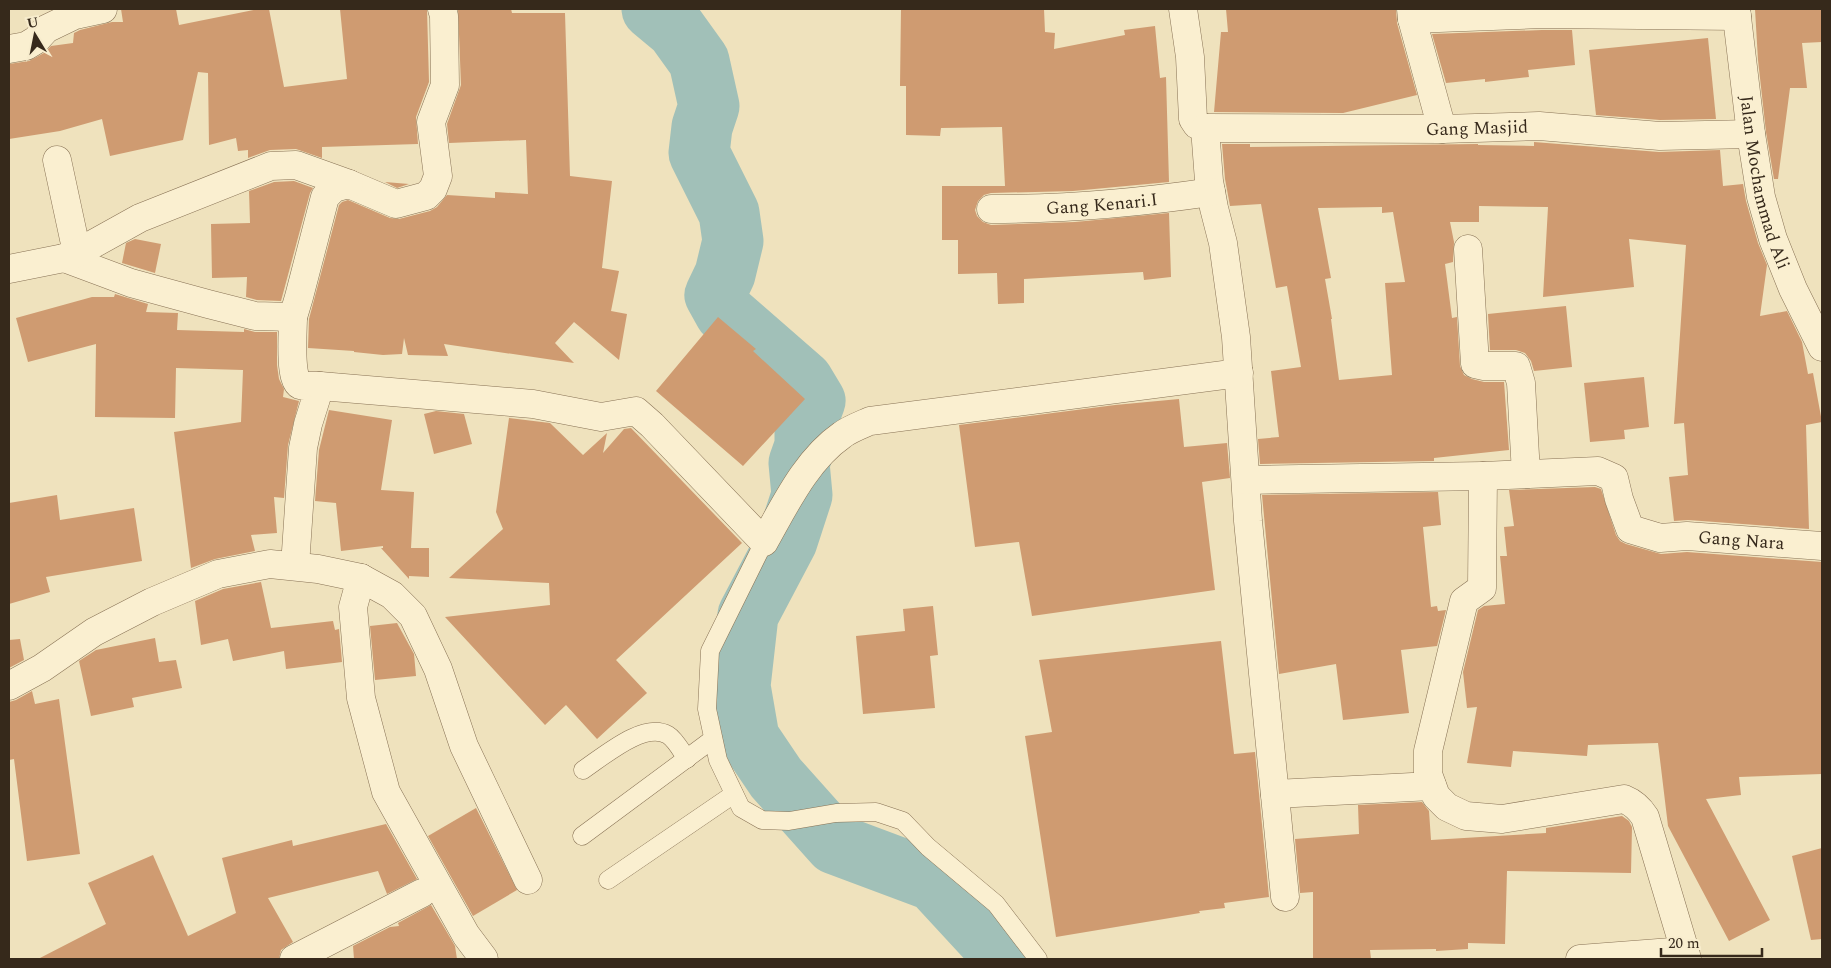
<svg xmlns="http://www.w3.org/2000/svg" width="1831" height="968" viewBox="0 0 1831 968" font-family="Spectral,serif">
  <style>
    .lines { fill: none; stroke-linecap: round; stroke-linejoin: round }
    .river { stroke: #a1c0b8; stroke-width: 61 }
    .building { fill: #cf9b71; fill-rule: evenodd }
    .service-casing { stroke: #887255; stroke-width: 19 }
    .minor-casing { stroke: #887255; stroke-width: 29 }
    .service { stroke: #faefd0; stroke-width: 18 }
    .minor { stroke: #faefd0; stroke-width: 28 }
    .labels { text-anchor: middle; stroke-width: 4; stroke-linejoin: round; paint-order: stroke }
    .street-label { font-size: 18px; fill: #36291b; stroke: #f7eccd }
  </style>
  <rect width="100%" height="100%" fill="#efe2bd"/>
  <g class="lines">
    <path class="river" d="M652,9L676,29L699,61L709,106L702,127L699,153L729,213L733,241L725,274L715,295L725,313L803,381L815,401L805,428V446L799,463L802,495L787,541L748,615L740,686L749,738L776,778L835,844L934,881L994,946L1003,959"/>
  </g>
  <g class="building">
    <path d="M121,9H176L179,25L259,9H269L284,87L347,79L340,9H427L429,82L416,117L418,144L322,147V158L296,149L270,150L248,158V150L238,151L236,138L209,145L208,73L198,72L183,140L110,156L102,119L60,131L9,139V64L29,61L44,53L51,46L73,43L74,33L80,30L112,22H123Z"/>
    <path d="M458,9H511L512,13H565L570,176L612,181L602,268L619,271L611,311L627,314L619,360L574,322L555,343L574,363L444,344L448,356L408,355L404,338L402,354L383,355L354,352V351L308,348L309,319L339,205L342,202L348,200L390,218L399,219L430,211L437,207L447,195L495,198V192L528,194L526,140L449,143L447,124L461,85Z"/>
    <path d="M901,9H1044L1045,32L1055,33L1054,49L1125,35L1124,30L1155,26L1160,78L1166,77L1169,182L1073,191L991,193L984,195L978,201L975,210L977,216L983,222L991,225L1075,222L1169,213L1171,277L1144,280L1143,272L1024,279V303L998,304L997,273L958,274V240H942V186H1005L1002,127L941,128L940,136L906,135V86H900Z"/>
    <path d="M1226,9H1396L1397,23L1417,95L1343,113L1214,112L1221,32H1228Z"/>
    <path d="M1755,9H1822V42L1802,43L1807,88H1790L1778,179H1774L1766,132L1758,60Z"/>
    <path d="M1542,30H1572L1575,65L1528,70L1529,77L1485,82V79L1446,83L1432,34Z"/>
    <path d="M1708,38L1716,119L1660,120L1596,115L1589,50Z"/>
    <path d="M1534,142L1659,152L1720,150L1723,186L1743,184L1746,201L1758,243L1767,265L1760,316L1787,311L1802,342L1808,374L1813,373L1822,422L1806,425L1809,529L1688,520L1674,521L1669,477L1688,475L1684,423L1674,424L1686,245L1629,239L1634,287L1543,297L1548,207L1479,206V222H1450L1454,242L1453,262L1445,264L1452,318L1457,317L1460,366L1464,375L1472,379L1484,382H1504L1509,450L1434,458V461L1260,464L1258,439L1279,437L1271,371L1301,367L1287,286L1276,288L1261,204L1230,206L1225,179L1222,144H1250V147L1478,144V145L1534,146ZM1382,207V213L1393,212L1405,282L1385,283L1392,375L1339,380L1331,319H1332L1325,279L1331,278L1318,208Z"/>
    <path d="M294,181L313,188L310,193L281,301L257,300L246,297L247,277L212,278L211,224L250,223L249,191L274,182Z"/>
    <path d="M385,182L409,184L397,188Z"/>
    <path d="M135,239L161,244L155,273L122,263L126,243Z"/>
    <path d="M115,294L148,304L146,312L178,313L177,330L244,332V329L255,332H277V365L279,379L284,389L283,397L299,401L288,445L284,498L274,497L277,533L251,535L255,551L215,559L191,568L174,432L241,422L243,370L176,368L175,418L95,417L96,344L28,362L16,318L92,297H114Z"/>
    <path d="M1566,306L1572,367L1534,371L1531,361L1525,353L1516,350H1490L1488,314Z"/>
    <path d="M718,317L756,349L753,351L805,399L743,466L656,391Z"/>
    <path d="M1644,377L1649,427L1624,430L1625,439L1590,442L1584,383Z"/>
    <path d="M1179,399L1184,447L1227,443L1230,478L1202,482L1215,590L1032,616L1019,542L975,547L959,425L1115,405Z"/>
    <path d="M329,410L392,420L381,490L414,492L411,548H429V577L409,576V579L381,548H383V546L341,551L336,503L315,501L319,450Z"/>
    <path d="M436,411L464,414L472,444L434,454L424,414Z"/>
    <path d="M509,418L550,423L583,455L607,433L603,453L624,429L631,428L742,543L616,660L647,693L597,739L566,705L545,725L445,617L550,605L549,583L449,578L503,529L496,512Z"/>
    <path d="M1595,487L1601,489L1616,535L1620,541L1626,544L1661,554L1687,552L1822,562V774L1739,777L1741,795L1706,799L1770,920L1729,941L1668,826L1658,743L1588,745L1587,756L1513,751L1511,767L1467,763L1477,707L1467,708L1463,672L1478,610L1484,606L1505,604L1500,556H1507L1504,527L1514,526L1509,490Z"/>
    <path d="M1438,492L1441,525L1423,527L1431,607L1437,606L1438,611L1446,610L1437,646L1401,650L1409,713L1343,720L1336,664L1279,674L1262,495Z"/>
    <path d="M57,495L60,520L134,508L142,561L46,577L50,592L9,604V503Z"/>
    <path d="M261,582L271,628L333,621L335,630L339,629L342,662L286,669L284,651L233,661L228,639L201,645L195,601L223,589Z"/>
    <path d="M933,606L938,655L930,656L935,708L863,714L856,636L905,631L903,609Z"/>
    <path d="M397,623L414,654L416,676L375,680L370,626Z"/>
    <path d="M155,638L159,662L176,660L182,688L132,698L134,707L91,716L79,661L96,650Z"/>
    <path d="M20,639L24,660L9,668V640Z"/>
    <path d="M1221,641L1234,754L1255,752L1269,897L1224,903L1225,908L1199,911L1200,913L1056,937L1025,736L1052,732L1039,660Z"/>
    <path d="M32,691L35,704L59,699L80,854L27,861L14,759L9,760V702L16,700Z"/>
    <path d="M1422,802L1429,811L1431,840L1546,833V828L1622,816L1629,821L1632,827L1631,873L1507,871L1505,944L1468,943V949L1436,951V949L1370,950L1371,959H1313V892L1300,893L1295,839L1359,834L1358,805Z"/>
    <path d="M476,808L517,890L473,916L428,836Z"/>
    <path d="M386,824L417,879L387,894L378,871L268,898L293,942L281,950L279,959H38L106,924L88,883L153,855L188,936L236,913L222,858L292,840L293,846Z"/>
    <path d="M1822,848V939L1811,940L1792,856Z"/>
    <path d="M431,905L455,946L457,959H354L353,946L390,927L399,926L398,923Z"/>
  </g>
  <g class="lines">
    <defs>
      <g id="service">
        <path d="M764,542L710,651L707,709L718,760L741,808L762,820L789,821L836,813L876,812L903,821L928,847L996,904L1038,959"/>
        <path d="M583,770C604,756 644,721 668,735C675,739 682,752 687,759"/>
        <path d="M582,836L713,739"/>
        <path d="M608,880L734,794"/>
      </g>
      <g id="minor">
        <path d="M1183,9L1190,57L1193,119L1197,125L1205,128L1209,181L1214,208L1223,243L1236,337L1248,521L1285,897"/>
        <path d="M1411,9L1412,19L1442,129"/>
        <path id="s1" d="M1736,9L1751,134L1761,197L1773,239L1793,289L1822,347"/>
        <path d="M1412,19L1542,14L1737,16"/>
        <path d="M9,49L26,46L36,40L46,29L75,15L103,9"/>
        <path id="s2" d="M1205,128L1442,129L1539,126L1660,136L1751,134"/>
        <path d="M57,160L77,253"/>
        <path id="s3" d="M991,209C1066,209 1137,203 1211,192"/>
        <path d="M1468,249L1475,364L1484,366H1516L1521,383L1526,474"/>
        <path d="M64,258L131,283L208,304L255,316L293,317L299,297L325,197L334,188L349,184L396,204L426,196L433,189L438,176L431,122L445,85L444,16L442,9"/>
        <path d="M9,269L64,258L77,253L140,218L271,166L296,165L349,184"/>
        <path d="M293,317C293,329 289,380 300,385C305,387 314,385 320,386L308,424L303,448L295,566"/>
        <path d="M320,386L533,404L601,417L636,411L652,425L764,542C785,505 806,460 842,435C850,429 861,425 870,421L1239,373"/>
        <path id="s4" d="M1483,476L1598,471L1614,478L1619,499L1630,529L1660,538L1687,536L1822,546"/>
        <path d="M1246,480L1483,476L1482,588L1464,601L1428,751V774L1436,796L1447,807L1466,816L1502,819L1624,799C1634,803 1640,809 1645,817L1685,951"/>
        <path d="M361,578L353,607L361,698L386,792L466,935L484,959"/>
        <path d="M9,686L42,668L94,632L152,602L218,574L270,564L318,569L361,578L392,595L413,616L438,669L464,746L528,880"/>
        <path d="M1275,794L1432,786"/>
        <path d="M294,959L422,893"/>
        <path d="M1580,959L1685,951L1687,959"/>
      </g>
    </defs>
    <use href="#service" class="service-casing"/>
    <use href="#minor" class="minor-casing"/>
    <use href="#service" class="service"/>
    <use href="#minor" class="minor"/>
  </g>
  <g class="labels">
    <g class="street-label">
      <text dy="6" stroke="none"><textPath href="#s2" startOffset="272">Gang Masjid</textPath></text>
      <text dy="6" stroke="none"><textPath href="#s1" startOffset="176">Jalan Mochammad Ali</textPath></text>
      <text dy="6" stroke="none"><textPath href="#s3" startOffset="111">Gang Kenari.I</textPath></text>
      <text dy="6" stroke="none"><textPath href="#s4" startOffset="299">Gang Nara</textPath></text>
    </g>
  </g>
  <rect width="1831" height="968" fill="none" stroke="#36291b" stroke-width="20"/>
  <g transform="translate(35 35) rotate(350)" stroke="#f7eccd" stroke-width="4" paint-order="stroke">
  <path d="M0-4L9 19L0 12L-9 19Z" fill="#36291b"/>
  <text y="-8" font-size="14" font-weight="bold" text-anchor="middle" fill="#36291b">U</text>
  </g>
  <path d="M1661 948v8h101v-8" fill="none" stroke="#36291b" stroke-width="2.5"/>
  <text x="1668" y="948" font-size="15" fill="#36291b" stroke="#f7eccd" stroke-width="4" paint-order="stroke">20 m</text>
</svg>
